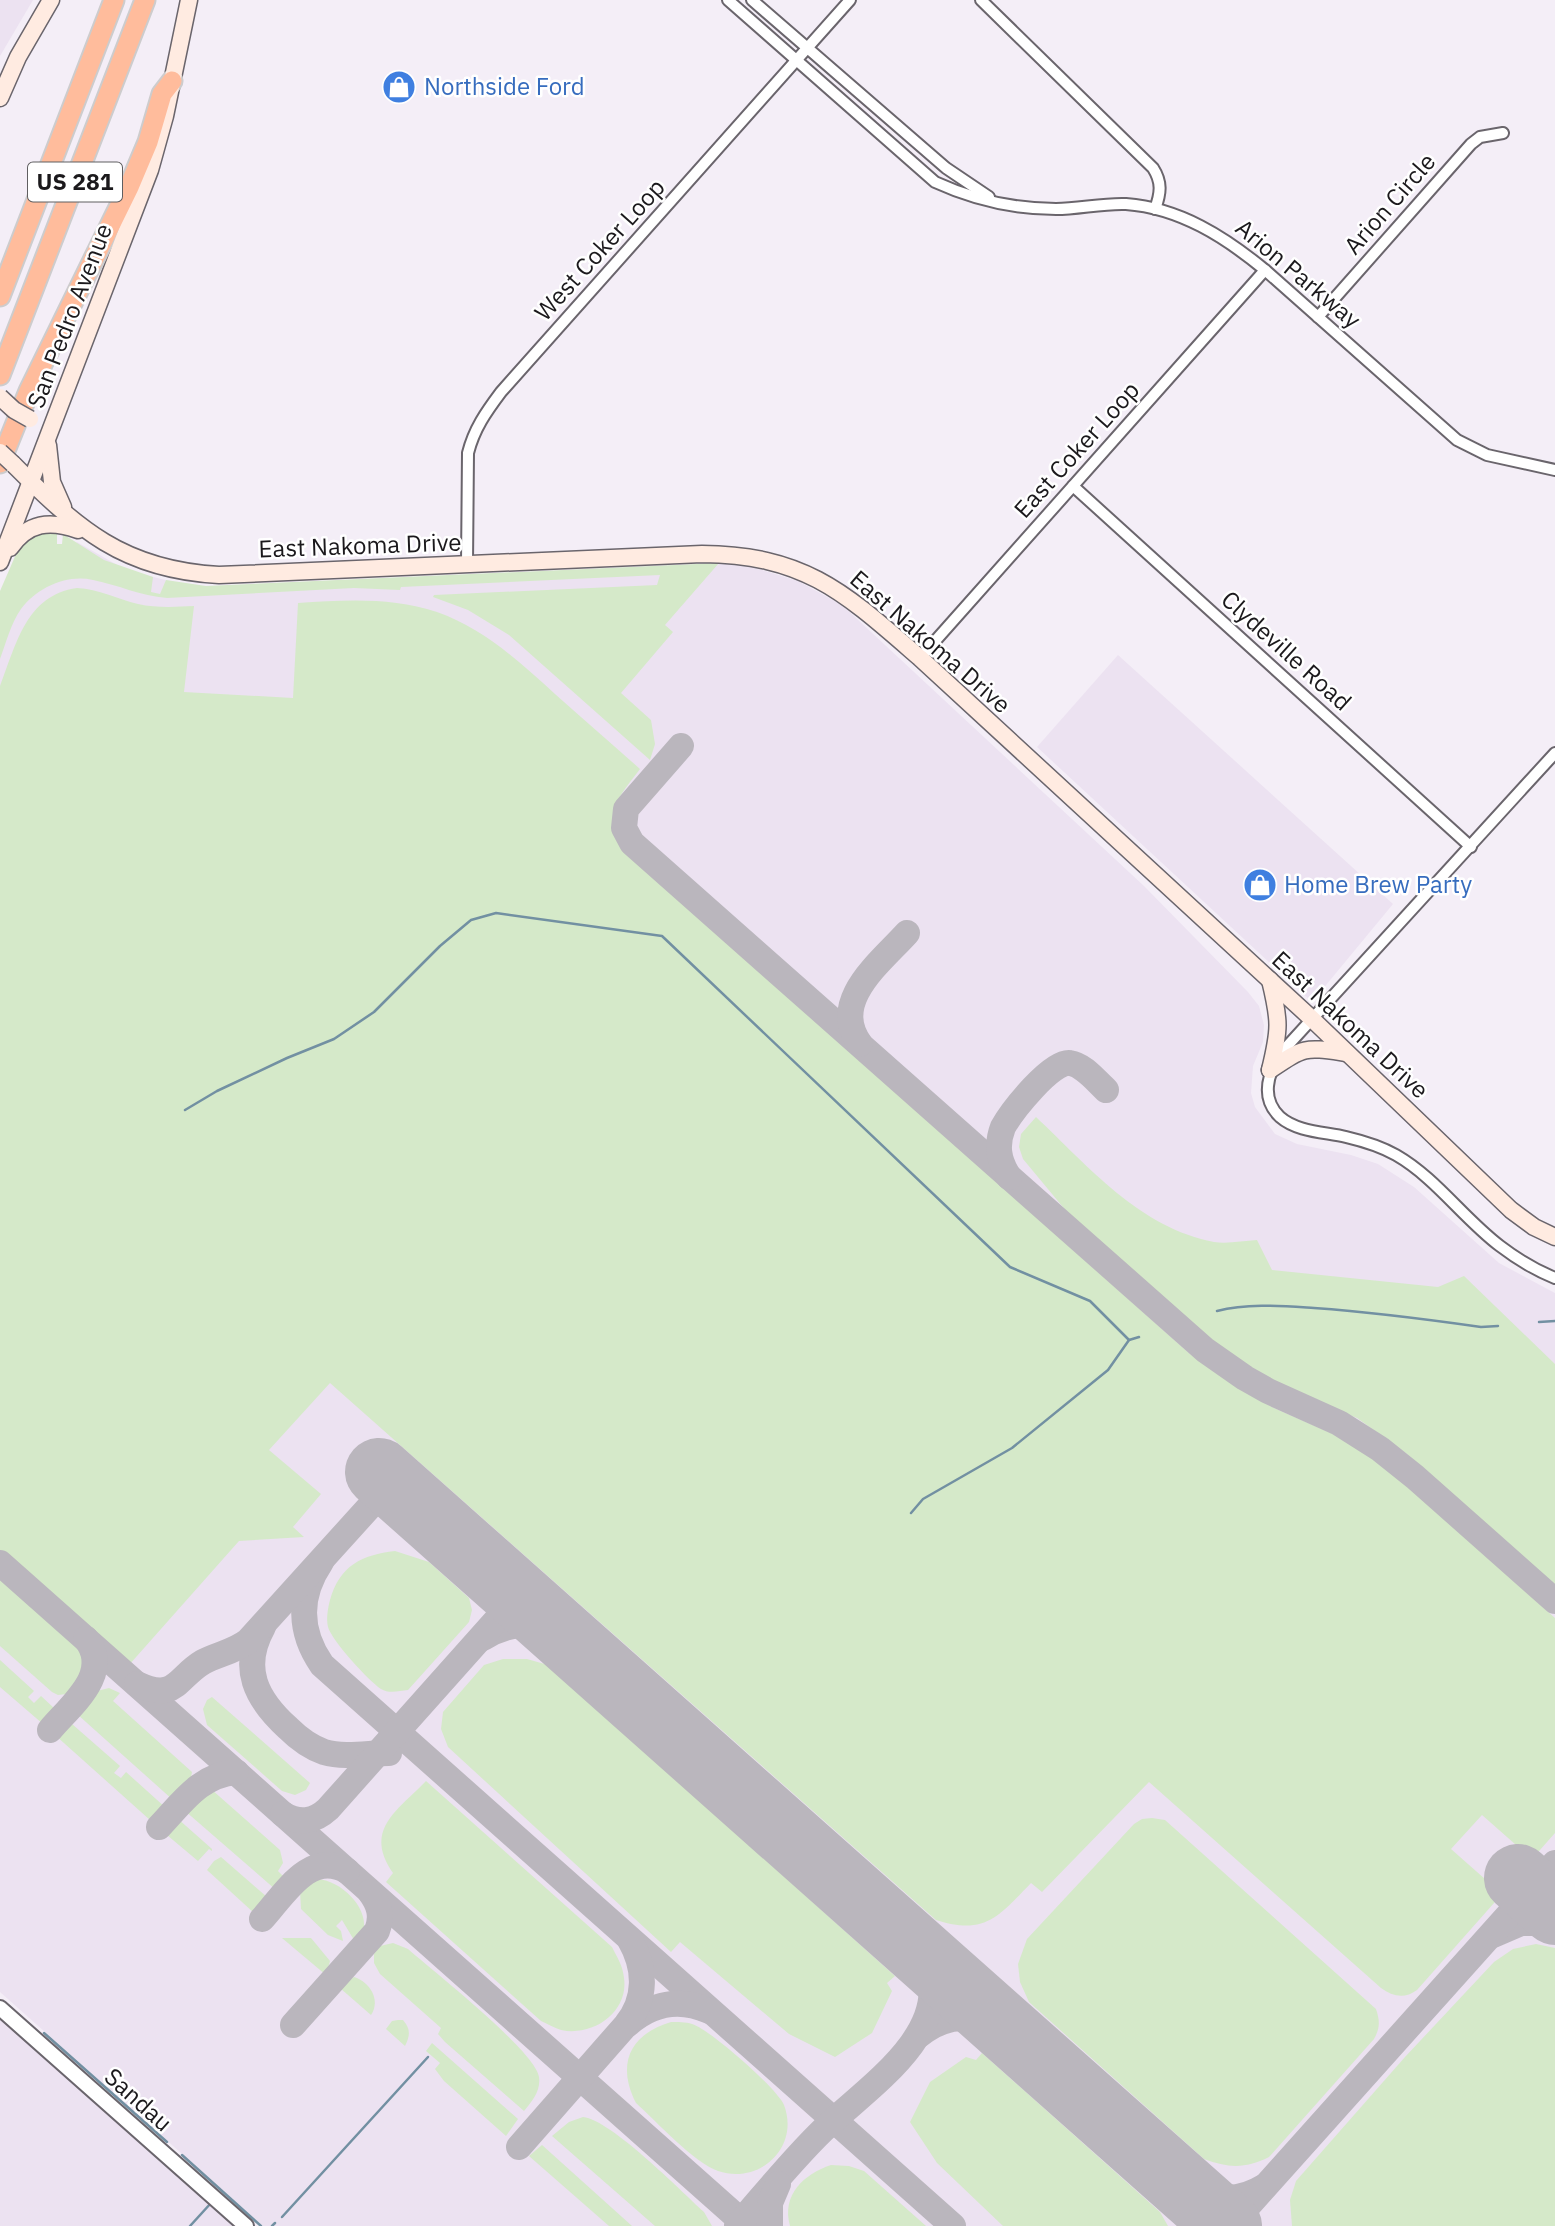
<svg xmlns="http://www.w3.org/2000/svg" width="1555" height="2226" viewBox="0 0 1555 2226" font-family="'IBM Plex Sans',sans-serif">
  <style>
    .built { fill: #ece2f1 }
    .green { fill: #d5e9c9 }
    .lines { fill: none; stroke-linecap: round; stroke-linejoin: round }
    .stream { stroke: #7290a2; stroke-width: 2.5 }
    .taxiway { stroke: #bab6bd; stroke-width: 26 }
    .runway { stroke: #bab6bd; stroke-width: 68 }
    .minor-casing { stroke: #6a656c; stroke-width: 14 }
    .tertiary-casing { stroke: #6a656c; stroke-width: 18 }
    .secondary-casing { stroke: #6a656c; stroke-width: 19 }
    .motorway-casing { stroke: #cdcccd; stroke-width: 23 }
    .minor { stroke: #fff; stroke-width: 10 }
    .tertiary { stroke: #fff; stroke-width: 14 }
    .secondary { stroke: #ffebe1; stroke-width: 16 }
    .motorway { stroke: #ffbc9c; stroke-width: 19 }
    .secondary-bridge-casing { stroke: #6a656c; stroke-width: 19; stroke-linecap: butt }
    .secondary-bridge { stroke: #ffebe1; stroke-width: 16 }
    .labels { text-anchor: middle; stroke-width: 5; stroke-linejoin: round; paint-order: stroke }
    .shield { fill: #fff; stroke: #5f5e60; stroke-width: 2 }
    .shield-label { font-size: 23px; font-weight: bold; fill: #1b191c }
    .shop-label { font-size: 24px; fill: #366cbe; stroke: #fff; text-anchor: start }
    .street-label { font-size: 24px; fill: #1b191c; stroke: #fff }
  </style>
  <rect width="100%" height="100%" fill="#f4eef7"/>
  <g class="built">
    <path d="M0,0H33L0,56Z"/>
    <path d="M77,542L126,570L197,588L711,563L749,566L798,581L842,605L1144,886L1248,992L1259,1006L1264,1025L1263,1042L1253,1066L1251,1093L1255,1107L1275,1134L1297,1144L1351,1155L1378,1164L1414,1187L1499,1263L1555,1293V2226H263L0,1992V622Z"/>
    <path d="M1118,655L1393,904L1312,1002L1037,747Z"/>
    <path d="M0,2018L236,2226H0Z"/>
  </g>
  <g class="green">
    <path d="M42,531L44,534L57,532V544H62L63,534L104,560L153,577L151,592L160,594L166,580L206,586L719,563L665,625L673,632L621,693L651,720L655,744L650,760L509,635L468,610L433,597L434,595L657,585L660,575L401,587L400,590L354,588L167,598C140,596 119,585 93,580C66,574 37,588 21,609C11,623 6,643 0,659V591L20,545Z"/>
    <path d="M77,588C99,589 117,599 138,604C156,608 175,607 194,606L184,692L293,698L298,603C345,600 392,597 437,612C483,628 520,662 555,694C583,719 612,744 640,769C618,798 604,811 621,847L1190,1354L1225,1379L1274,1408L1349,1441L1385,1466L1555,1618V1833L1532,1859L1482,1815L1451,1849L1502,1894L1417,1990C1405,1999 1393,1997 1381,1988L1149,1782L1042,1892L1031,1883C999,1916 985,1936 936,1920L330,1383L269,1450L321,1494L293,1527L304,1537L239,1541L129,1665L0,1550V686C16,645 26,595 77,588Z"/>
    <path d="M1036,1117C1088,1166 1140,1228 1214,1242C1227,1244 1243,1241 1257,1240L1272,1270L1438,1287L1464,1276L1555,1364V1585L1407,1454L1357,1418L1296,1393L1249,1369L1211,1341L1072,1218L1023,1159L1019,1147L1021,1134Z"/>
    <path d="M395,1551L429,1562L469,1598L472,1610L469,1622L408,1690C399,1691 389,1694 381,1689C369,1681 332,1641 328,1627C326,1618 328,1608 330,1600C340,1565 362,1555 395,1551Z"/>
    <path d="M0,1575L78,1645L86,1660L85,1672L67,1694L58,1695L52,1692L0,1646Z"/>
    <path d="M503,1659H527L548,1665L895,1976L887,1983L892,1991L872,2033L835,2057L789,2034L680,1942L671,1952L448,1747L441,1729L443,1712L484,1665Z"/>
    <path d="M0,1660L34,1691L28,1697L34,1703L41,1696L55,1709L43,1724L0,1687Z"/>
    <path d="M109,1688L120,1693L113,1701L192,1772L190,1782L173,1800L77,1714V1710L93,1692Z"/>
    <path d="M212,1697L310,1783L306,1790L295,1795L282,1791L207,1725L203,1709L207,1700Z"/>
    <path d="M72,1724L120,1766L114,1773L121,1778L126,1772L166,1808L155,1820H150L55,1735L64,1725Z"/>
    <path d="M426,1781L612,1947C617,1957 623,1966 624,1978C629,2012 593,2037 561,2030C555,2028 548,2024 541,2021L386,1882L393,1873C363,1830 397,1811 426,1781Z"/>
    <path d="M211,1789L280,1850L283,1863L278,1871L286,1879L276,1890L184,1810L203,1791Z"/>
    <path d="M177,1818L212,1849V1851L209,1849L198,1861L167,1835V1830Z"/>
    <path d="M1152,1818L1165,1820L1376,2009C1380,2021 1380,2028 1374,2039L1269,2157C1245,2169 1228,2168 1204,2159L1029,2002L1020,1982L1018,1964L1027,1939L1134,1824L1142,1819Z"/>
    <path d="M221,1857L267,1897L254,1913L207,1870L214,1861Z"/>
    <path d="M318,1879C341,1881 367,1906 364,1929L354,1940L342,1920L336,1926L341,1931L343,1941L328,1935L301,1909L300,1891L309,1882Z"/>
    <path d="M282,1938H311L330,1961L326,1975Z"/>
    <path d="M393,1943L408,1949C433,1971 535,2051 539,2077C541,2091 532,2101 524,2111L445,2042L438,2034L441,2028L380,1974L374,1963V1954L380,1946Z"/>
    <path d="M1536,1944L1555,1948V2226H1292L1290,2200L1296,2181L1405,2057L1494,1962L1513,1949Z"/>
    <path d="M354,1977C370,1982 381,2000 371,2015L340,1988Z"/>
    <path d="M398,2020H403C411,2029 410,2036 405,2046L386,2029L392,2021Z"/>
    <path d="M671,2022C677,2022 686,2022 692,2024C708,2028 778,2089 784,2105C800,2147 760,2185 718,2171C694,2163 656,2121 636,2103C616,2064 630,2034 671,2022Z"/>
    <path d="M432,2043L518,2119L506,2136L444,2081L435,2069L440,2063L426,2051Z"/>
    <path d="M982,2053L1160,2212L1168,2226H1003L937,2163L910,2122L930,2082L966,2057L976,2060Z"/>
    <path d="M583,2117C611,2120 680,2190 704,2212L712,2226H655L552,2136L569,2122Z"/>
    <path d="M542,2145L632,2226H609L529,2156Z"/>
    <path d="M831,2165L849,2166L864,2171L926,2226H790C781,2195 804,2174 831,2165Z"/>
  </g>
  <g class="lines">
    <g class="stream">
      <path d="M185,1110L217,1091L287,1058L334,1039L374,1012L440,946L471,920L496,913L662,936L1010,1267L1090,1301L1129,1340"/>
      <path d="M1217,1311C1248,1303 1282,1306 1314,1308C1370,1312 1425,1319 1481,1327L1498,1326"/>
      <path d="M1539,1322L1555,1321"/>
      <path d="M911,1513L923,1499L1012,1448L1108,1370L1129,1340L1139,1337"/>
      <path d="M44,2033L167,2142"/>
      <path d="M182,2155L261,2226"/>
      <path d="M282,2217L428,2057"/>
      <path d="M190,2226L211,2203"/>
      <path d="M272,2226L275,2223"/>
    </g>
    <g class="taxiway">
      <path d="M681,746L626,809L624,828L632,843L1205,1350L1245,1378L1268,1391L1339,1423L1380,1449L1415,1477L1555,1601"/>
      <path d="M860,1044C829,1001 880,963 907,933"/>
      <path d="M1009,1177C998,1160 996,1145 1003,1127C1012,1111 1052,1060 1070,1063C1084,1065 1096,1081 1106,1090"/>
      <path d="M321,1562C298,1596 299,1632 322,1665L953,2226"/>
      <path d="M0,1563L747,2226"/>
      <path d="M263,1627C240,1668 256,1699 288,1728C298,1738 310,1747 324,1752C345,1758 368,1753 389,1753"/>
      <path d="M483,1638C505,1624 534,1619 557,1634C563,1638 569,1642 575,1646"/>
      <path d="M137,1684C176,1702 176,1678 203,1662C218,1654 234,1652 248,1641L391,1483"/>
      <path d="M50,1730C71,1705 113,1673 86,1639"/>
      <path d="M283,1814C299,1824 314,1822 328,1809L518,1596"/>
      <path d="M159,1827C182,1803 200,1775 236,1772"/>
      <path d="M262,1919C284,1895 310,1849 347,1871"/>
      <path d="M1493,1935L1521,1923H1555"/>
      <path d="M628,2024C652,2003 680,1998 709,2011"/>
      <path d="M293,2025L377,1931C383,1916 379,1904 370,1892"/>
      <path d="M918,2036C951,2009 978,2016 1013,2034"/>
      <path d="M519,2147L626,2025C647,1999 646,1968 630,1940"/>
      <path d="M1180,2182C1211,2198 1232,2206 1265,2186"/>
      <path d="M1180,2184L1195,2206L1201,2226"/>
      <path d="M737,2226C765,2194 792,2160 823,2130C863,2091 951,2035 928,1969C924,1959 916,1951 910,1943"/>
      <path d="M770,2226V2203L778,2184"/>
      <path d="M1230,2226L1555,1863"/>
    </g>
    <g class="runway">
      <path d="M379,1472L1228,2226"/>
      <path d="M1518,1878L1555,1911"/>
    </g>
    <defs>
      <g id="minor">
        <path d="M728,0L935,182C972,199 1015,209 1056,209C1079,209 1102,203 1126,204C1180,208 1225,237 1265,270L1457,440L1487,455L1555,470"/>
        <path d="M752,0L946,168L989,197"/>
        <path d="M981,0L1153,168C1162,182 1161,193 1155,209"/>
        <path d="M1318,317L1471,144L1480,137L1503,133"/>
        <path d="M1073,486L1471,847"/>
        <path d="M467,564L468,453C474,429 486,412 501,392L850,0"/>
        <path d="M920,658L1265,270"/>
        <path d="M1555,753L1280,1054C1268,1074 1260,1098 1280,1117C1297,1132 1325,1132 1346,1137C1363,1141 1380,1146 1396,1155C1436,1178 1463,1218 1500,1246C1517,1259 1535,1270 1555,1278"/>
      </g>
      <path id="tertiary" d="M0,2008L246,2226"/>
      <g id="secondary">
        <path d="M0,98L18,57L51,0"/>
        <path d="M48,445L52,482L63,507"/>
        <path d="M13,464C78,529 123,570 219,575L702,554C806,555 845,593 920,658L1311,1018L1511,1210L1534,1227L1555,1237"/>
        <path d="M10,548C28,522 50,520 78,530"/>
        <path d="M0,562L150,170L165,116L189,0"/>
        <path d="M1270,980C1280,1021 1280,1029 1270,1070"/>
        <path d="M1270,1070C1306,1046 1304,1047 1347,1053"/>
      </g>
      <g id="motorway">
        <path d="M0,296L114,0"/>
        <path d="M0,375L145,0"/>
        <path d="M0,463L29,391L129,187L148,142L162,94L172,81"/>
      </g>
    </defs>
    <use href="#minor" class="minor-casing"/>
    <use href="#tertiary" class="tertiary-casing"/>
    <use href="#secondary" class="secondary-casing"/>
    <use href="#motorway" class="motorway-casing"/>
    <use href="#minor" class="minor"/>
    <use href="#tertiary" class="tertiary"/>
    <use href="#secondary" class="secondary"/>
    <use href="#motorway" class="motorway"/>
    <defs>
      <g id="secondary-bridge">
        <path d="M0,397L14,410L30,419"/>
        <path d="M0,452L13,464"/>
      </g>
    </defs>
    <use href="#secondary-bridge" class="secondary-bridge-casing"/>
    <use href="#secondary-bridge" class="secondary-bridge"/>
  </g>
  <defs>
    <symbol id="shop-disc" viewBox="-11 -11 22 22"><circle r="9.5" fill="#3f7fe0" stroke="#fff"/><path d="M-5-2.5h2.3a2.7 3.5 0 0 1 5.4 0H5L5.5 6h-11ZM-1.5-2.5h3a1.5 2.3 0 0 0-3 0Z" fill="#fff"/></symbol>
  </defs>
  <g fill-rule="evenodd">
    <use href="#shop-disc" x="380" y="68" width="38" height="38"/>
    <use href="#shop-disc" x="1241" y="866" width="38" height="38"/>
  </g>
  <g class="labels">
    <rect class="shield" x="28" y="162.5" width="94" height="39" rx="5"/>
    <g class="shield-label">
      <text x="75" y="190">US 281</text>
    </g>
    <g class="shop-label">
      <text x="424" y="95">Northside Ford</text>
      <text x="1284" y="893">Home Brew Party</text>
    </g>
    <g class="street-label">
      <text transform="translate(1390 204) rotate(-49)" y="8">Arion Circle</text>
      <text transform="translate(600 250) rotate(-48)" y="8">West Coker Loop</text>
      <text transform="translate(1298 274) rotate(40)" y="8">Arion Parkway</text>
      <text transform="translate(70 316) rotate(-69)" y="8">San Pedro Avenue</text>
      <text transform="translate(1077 450) rotate(-48)" y="8">East Coker Loop</text>
      <text transform="translate(360 546) rotate(-2)" y="8">East Nakoma Drive</text>
      <text transform="translate(930 642) rotate(41)" y="8">East Nakoma Drive</text>
      <text transform="translate(1286 651) rotate(42)" y="8">Clydeville Road</text>
      <text transform="translate(1350 1025) rotate(43)" y="8">East Nakoma Drive</text>
      <text transform="translate(138 2100) rotate(42)" y="8">Sandau</text>
    </g>
  </g>
</svg>
